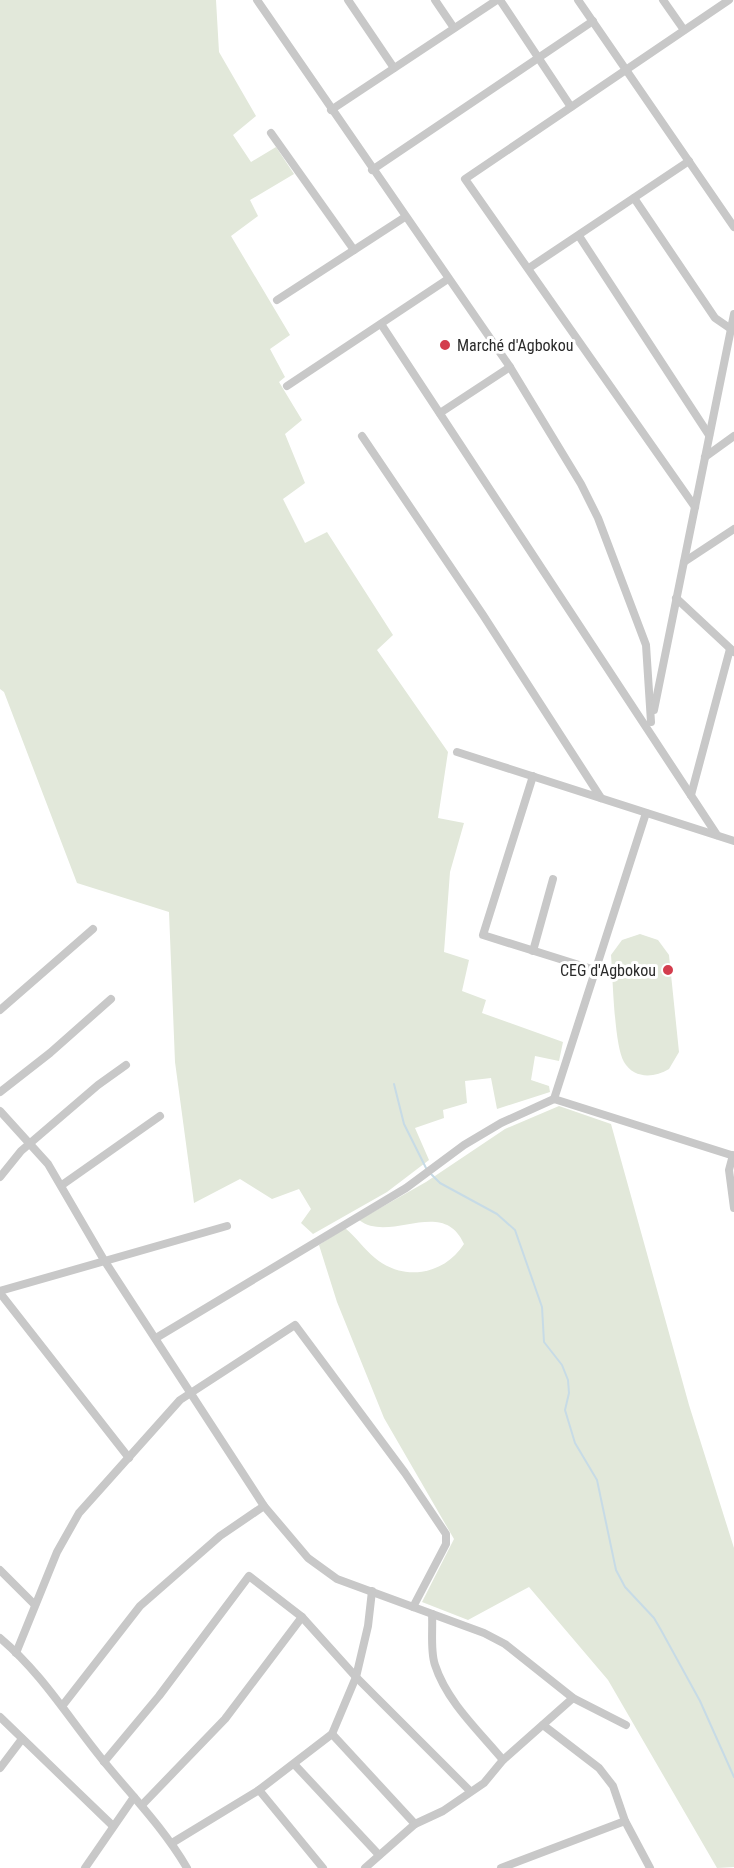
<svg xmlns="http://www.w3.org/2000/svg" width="734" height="1868" viewBox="0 0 734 1868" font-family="'Roboto Condensed',sans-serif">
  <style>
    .green { fill: #e2e8da }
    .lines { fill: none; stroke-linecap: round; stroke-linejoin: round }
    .stream { stroke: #c7dbe6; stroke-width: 2 }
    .minor { stroke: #c8c8c8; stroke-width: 8 }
    .poi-dot { fill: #d33d4d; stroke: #fff; stroke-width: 2 }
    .labels { text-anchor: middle; stroke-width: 6; stroke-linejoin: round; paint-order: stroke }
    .poi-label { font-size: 16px; fill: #2b2b2b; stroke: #fff; text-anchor: start }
  </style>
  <rect width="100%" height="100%" fill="#fff"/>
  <g class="green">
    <path d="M0,0H216L219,52L256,116L233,135L251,162L276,147L294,174L250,200L258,216L231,236L290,335L270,349L285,377L279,382L302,420L285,434L305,483L283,499L305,543L327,532L393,635L377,650L448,752L438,818L464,823L450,872L444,952L469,960L462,991L486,1000L482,1013L563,1042L559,1061L535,1056L531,1080L549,1086L550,1092L497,1109L491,1078L465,1081L467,1103L443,1110L444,1118L415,1128L429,1160L387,1192L313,1234L301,1223L311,1209L299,1189L272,1199L240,1179L194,1203L175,1062L169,912L77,883L4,692L0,689Z"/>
    <path d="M640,934L658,940L669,955L679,1052L669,1069C654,1078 634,1079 624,1062C614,1045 613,978 611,955L622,940Z"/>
    <path d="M559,1106L611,1124L689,1405L734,1548V1867L717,1868L608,1680L529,1587L468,1620L422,1602L454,1539L384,1418L337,1302L319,1245L345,1228C356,1237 364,1249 375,1258C404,1282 444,1275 464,1244C443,1196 390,1244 359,1220L426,1182L505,1129Z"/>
  </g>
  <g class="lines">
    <g class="stream">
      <path d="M394,1084L404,1124L427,1170"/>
      <path d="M431,1174L440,1183L497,1214L515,1230L542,1307L544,1342L562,1365L568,1380L569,1393L565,1410L575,1443L597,1480L616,1570L625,1587L654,1618L661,1630L700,1701L734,1777"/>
    </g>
    <g class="minor">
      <path d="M257,0L510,367L581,484L598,518L646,645L651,722"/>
      <path d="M348,0L394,68"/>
      <path d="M435,0L454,28"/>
      <path d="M500,0L571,107"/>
      <path d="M578,0L734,227"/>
      <path d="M663,0L684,30"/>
      <path d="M331,110L497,0"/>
      <path d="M271,133L354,250"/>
      <path d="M372,170L593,21"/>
      <path d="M634,198L715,318L731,329"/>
      <path d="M579,236L709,435"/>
      <path d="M529,268L689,161"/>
      <path d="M277,300L405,217"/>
      <path d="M381,324L717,835"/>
      <path d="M287,386L448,279"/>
      <path d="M440,413L510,367"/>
      <path d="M362,436L483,615L601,798"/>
      <path d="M705,457L734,436"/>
      <path d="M695,507L465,179L729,0"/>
      <path d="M684,562L734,529"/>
      <path d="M676,598L734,652"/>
      <path d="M654,710L734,314"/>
      <path d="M457,752L734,841"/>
      <path d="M533,776L483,935L595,970"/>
      <path d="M691,795L730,649"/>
      <path d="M533,951L553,879"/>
      <path d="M0,1010L93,929"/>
      <path d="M0,1092L50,1053L111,999"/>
      <path d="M554,1099L646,813"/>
      <path d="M0,1111L48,1164L104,1260L264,1506L308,1558L337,1579L484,1633L505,1644L573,1698L626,1725"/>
      <path d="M733,1155L729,1170L734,1208"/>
      <path d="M0,1177L21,1151L98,1085L126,1065"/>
      <path d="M62,1185L160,1116"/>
      <path d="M0,1291L227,1226"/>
      <path d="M0,1293L129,1458"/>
      <path d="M156,1338L406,1188L464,1145L501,1123L554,1099L734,1156"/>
      <path d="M0,1570L35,1605"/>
      <path d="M432,1614C433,1630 430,1651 435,1665C447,1702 479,1731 503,1760"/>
      <path d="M0,1638C43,1674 71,1722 106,1764C134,1798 164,1829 187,1868"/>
      <path d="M16,1653L57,1552L79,1513L180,1400L295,1325L405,1473L446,1534V1544L413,1607"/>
      <path d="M63,1705L140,1606L220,1536L264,1506"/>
      <path d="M0,1717L113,1826"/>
      <path d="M543,1725L599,1768L613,1786L625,1821L650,1868"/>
      <path d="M332,1734L415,1824"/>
      <path d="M104,1762L159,1696L249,1576L302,1617L356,1677L470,1791"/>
      <path d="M294,1764L379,1855"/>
      <path d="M0,1768L22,1739"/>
      <path d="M259,1790L323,1868"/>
      <path d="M142,1805L225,1719L302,1617"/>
      <path d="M172,1843L259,1790L332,1734L356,1677L368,1626L372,1591"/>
      <path d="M85,1868L134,1797"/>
      <path d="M365,1868L415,1824L443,1811L484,1783L503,1760L573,1698"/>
      <path d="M501,1868L625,1821"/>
    </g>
  </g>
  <g class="poi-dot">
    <circle cx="445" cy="345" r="6"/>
    <circle cx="668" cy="970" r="6"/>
  </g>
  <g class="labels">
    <g class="poi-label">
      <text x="457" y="351">Marché d'Agbokou</text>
      <text x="656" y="976" text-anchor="end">CEG d'Agbokou</text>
    </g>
  </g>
</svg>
